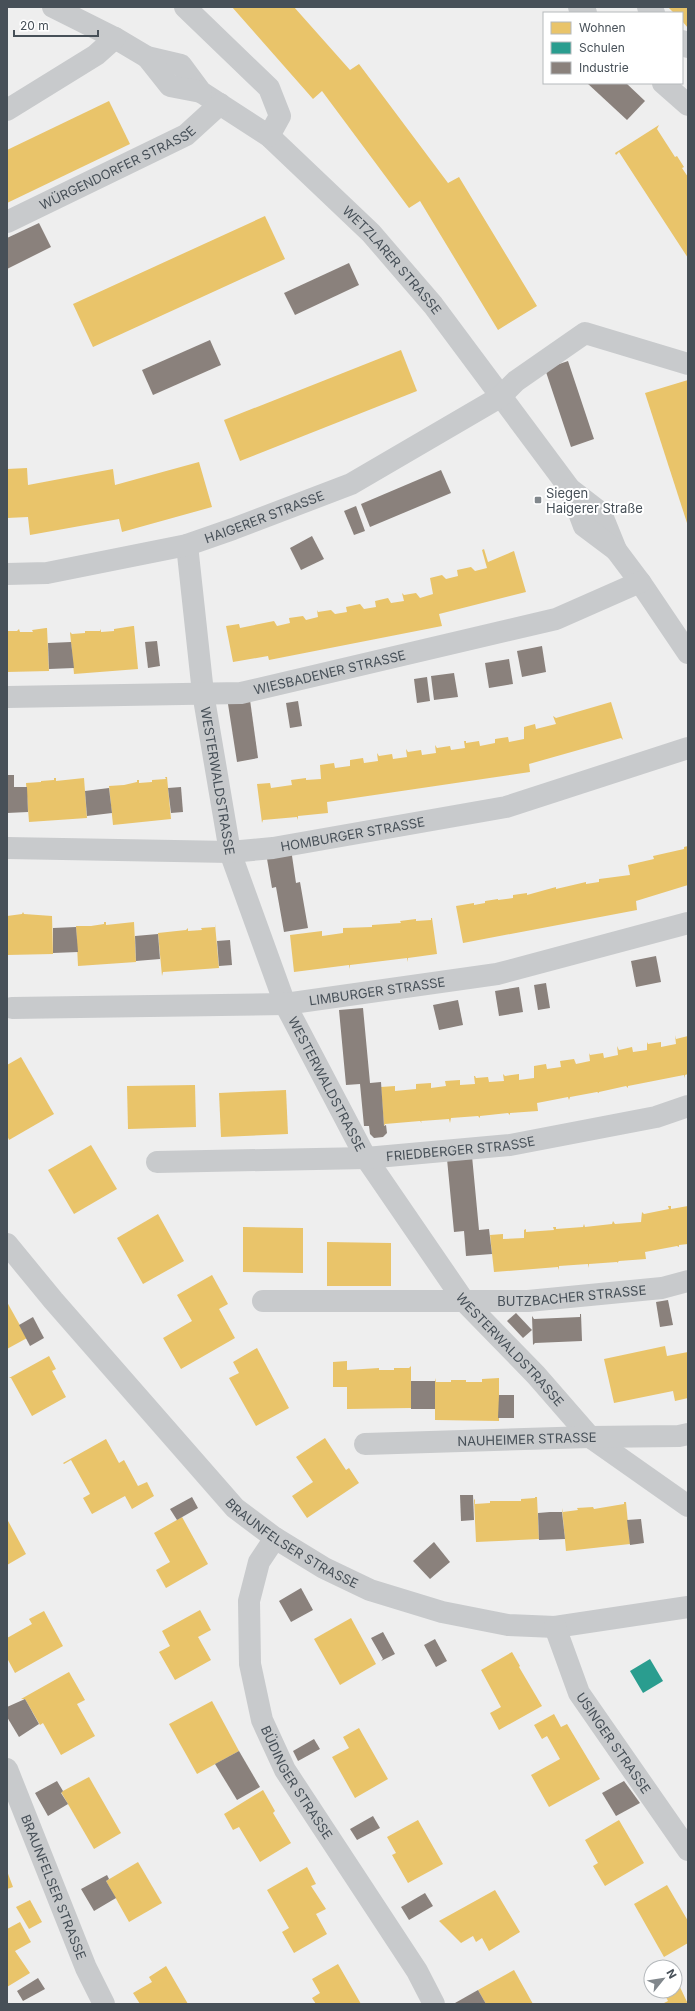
<svg xmlns="http://www.w3.org/2000/svg" width="695" height="2011" viewBox="0 0 695 2011" font-family="Inter,sans-serif">
  <style>
    .homes { fill: #e9c46a }
    .schools { fill: #2a9d8f }
    .industry { fill: #8a817c }
    .lines { fill: none; stroke-linecap: round; stroke-linejoin: round }
    .minor { stroke: #c8cacc; stroke-width: 22 }
    .poi-dot { fill: #81878c; stroke: #fff; stroke-width: 1.5 }
    .labels { text-anchor: middle; stroke-width: 4; stroke-linejoin: round; paint-order: stroke }
    .street-label { font-size: 13px; fill: #475058; stroke: #fff }
    .poi-label { font-size: 13px; fill: #475058; stroke: #fff; text-anchor: start }
  </style>
  <rect width="100%" height="100%" fill="#eee"/>
  <g class="homes">
    <path d="M232,7H294L350,70L359,64L448,183L459,177L537,306L498,330L420,201L409,208L322,91L313,99Z"/>
    <path d="M668,7H688V28L682,21V13H674Z"/>
    <path d="M109,101L130,144L7,203V150Z"/>
    <path d="M659,125L657,129L675,157L677,156L684,167L682,168L688,177V258L619,152L616,155L615,153Z"/>
    <path d="M265,216L285,259L93,347L73,304Z"/>
    <path d="M401,350L417,391L240,461L224,420Z"/>
    <path d="M688,380V526L645,393Z"/>
    <path d="M199,462L212,507L122,532L119,519L30,535L28,517L7,518V469L27,468L28,485L113,469L115,485Z"/>
    <path d="M484,549L488,562L514,551L526,592L439,614L442,626L269,660L268,656L233,662L226,626L239,624L240,628L274,621L277,626L290,623L289,618L303,616L306,620L318,617L317,610L318,612L331,610L335,614L347,612L346,607L360,604L364,609L376,607L375,601L388,598L391,603L404,601L402,593L404,595L416,593L420,598L433,594L430,578L442,575L446,579L458,576L457,570L471,567L475,571L487,568L482,550Z"/>
    <path d="M133,626H134L138,669L74,674L70,632L72,634L85,633V631H100L101,629V632L114,631V629Z"/>
    <path d="M46,628H47L49,671L7,672V631H17L19,629L20,632H33L32,630Z"/>
    <path d="M611,702L623,740L621,738L529,764L530,772L327,802L328,813L298,816V820L297,817L263,820L262,823L257,784L270,783L271,788L292,785L291,780L306,778V780L321,779L320,765L334,763L335,768L350,766V758V760L363,758L364,763L378,761L377,753L379,756L392,754L393,759L407,757L406,749L408,752L421,750L422,755L436,753L435,745L437,748L450,746L451,750L465,748L464,741H466V743L479,741L480,746L495,743V739L508,737L509,742L524,739V727L535,724L536,729L556,724L553,716L556,718Z"/>
    <path d="M165,777H167L171,819L113,825L109,786L124,785L137,782V780H139V783L152,782V780L166,779Z"/>
    <path d="M54,778H56V781L84,778L87,818L29,822L26,783L41,782V781L54,780Z"/>
    <path d="M688,846V885L636,901L637,910L463,943L456,906L474,903V905L485,903V901L498,899V900L513,898V895L527,893V895L556,887V889L586,882V884L599,882V879L630,875L628,865L654,859L653,856L684,849V847Z"/>
    <path d="M23,912L24,914L52,916L53,954L7,955V916L22,914Z"/>
    <path d="M431,918H432L437,954L408,958V962L407,958L350,965V969L349,965L294,972L290,935L322,931V936L343,933V928L372,927V925L401,923L400,921L416,919V921L431,920Z"/>
    <path d="M104,922H106V925L134,922L136,962L78,966L76,926H91L104,924Z"/>
    <path d="M215,924L219,968L163,972L162,976L158,933L186,930L188,928V931L202,930L201,928L215,927Z"/>
    <path d="M675,1035L676,1039L688,1036V1074L685,1075V1078L684,1075L628,1086V1088L626,1086L599,1092V1093L597,1092L570,1097L569,1100L568,1097L537,1103L538,1111L510,1113V1115L508,1113L480,1116V1118L478,1116L451,1118L450,1123L449,1119L421,1121L422,1123L420,1121L385,1124L384,1126L381,1087L395,1086V1091L416,1089V1084L431,1083V1088L446,1086L445,1081L460,1080V1085L475,1084L474,1076H475L476,1078L488,1077L489,1082L504,1081L503,1074L505,1076L519,1074V1080L534,1078V1066L546,1064L547,1069L561,1067L560,1061L574,1059L576,1064L590,1061L589,1053L590,1055L603,1053L604,1058L618,1055L617,1046L619,1050L632,1047L633,1052L647,1050V1042L648,1044L661,1042V1047L676,1044Z"/>
    <path d="M21,1057L54,1114L9,1140L7,1135V1065Z"/>
    <path d="M195,1085L196,1127L128,1129L127,1086Z"/>
    <path d="M286,1090L288,1134L221,1137L219,1093Z"/>
    <path d="M91,1145L117,1189L74,1214L48,1170Z"/>
    <path d="M668,1206H671V1209L688,1206V1244L679,1245V1247L677,1246L645,1252L646,1259L619,1261L617,1263V1262L589,1264V1268L588,1264L559,1266V1270L558,1267L494,1272L490,1235L503,1234V1239L524,1238V1230L526,1229V1232L554,1230L553,1227H556V1229L583,1227L584,1224L585,1227L612,1224L613,1221L615,1224L641,1222L642,1212L644,1214L669,1209Z"/>
    <path d="M158,1214L184,1261L143,1284L117,1238Z"/>
    <path d="M243,1227L303,1228V1273L243,1272Z"/>
    <path d="M327,1242L391,1243V1286H327Z"/>
    <path d="M212,1275L228,1304L219,1309L235,1338L181,1369L163,1338L192,1321L177,1295Z"/>
    <path d="M7,1302L27,1338L7,1349Z"/>
    <path d="M665,1346L667,1356L688,1352V1398L675,1401L673,1391L614,1403L604,1359Z"/>
    <path d="M257,1348L289,1408L256,1426L229,1378L239,1373L233,1362Z"/>
    <path d="M49,1356L56,1369L52,1371L66,1397L32,1416L11,1378H9Z"/>
    <path d="M347,1361V1370L379,1368V1370H394V1368H409L411,1366V1408L347,1409V1387H333V1362Z"/>
    <path d="M435,1378L436,1382H451V1380H466V1382H482V1379L499,1378V1421L435,1420Z"/>
    <path d="M325,1438L346,1470L349,1468L359,1483L307,1518L292,1496L313,1482L296,1457Z"/>
    <path d="M106,1439L119,1463L124,1460L138,1486L147,1482L154,1496L132,1509L125,1496L92,1514L83,1498L90,1494L71,1460L64,1464L63,1463Z"/>
    <path d="M535,1497H537L539,1539L476,1542L474,1500L475,1499V1504L490,1503V1501H521V1499L535,1498Z"/>
    <path d="M624,1502H626L630,1544L566,1551L562,1508L563,1512L578,1510L577,1508L593,1507L594,1509L624,1504Z"/>
    <path d="M182,1517L208,1564L166,1588L156,1570L170,1562L154,1533Z"/>
    <path d="M7,1519L26,1554L7,1565Z"/>
    <path d="M200,1610L211,1630L198,1637L211,1660L175,1680L159,1652L170,1646L162,1631Z"/>
    <path d="M44,1611L63,1646L15,1673L7,1658V1638L32,1624L29,1619Z"/>
    <path d="M351,1618L376,1664L340,1685L314,1639Z"/>
    <path d="M512,1652L520,1666L519,1667L542,1706L499,1730L490,1713L501,1707L481,1670Z"/>
    <path d="M69,1672L85,1700L77,1704L95,1736L61,1755L43,1723L40,1725L25,1699H21Z"/>
    <path d="M212,1701L239,1751L197,1774L169,1724Z"/>
    <path d="M554,1714L561,1727L567,1724L600,1779L549,1807L531,1775L560,1759L547,1736L542,1739L534,1725Z"/>
    <path d="M359,1728L388,1779L355,1798L332,1757L349,1748L343,1737Z"/>
    <path d="M89,1777L121,1833L94,1849L61,1792Z"/>
    <path d="M263,1790L275,1811L273,1813L291,1843L260,1862L239,1827L233,1830L224,1814Z"/>
    <path d="M418,1820L443,1864L408,1883L392,1855L396,1853L387,1837Z"/>
    <path d="M619,1820L644,1863L605,1886L593,1866L598,1863L585,1840Z"/>
    <path d="M138,1862L162,1903L129,1922L106,1881Z"/>
    <path d="M307,1867L316,1884L311,1886L326,1909L316,1914L327,1934L294,1953L282,1932L289,1928L267,1890Z"/>
    <path d="M7,1871L13,1887L7,1889Z"/>
    <path d="M667,1885L688,1921V1943L664,1957L634,1904Z"/>
    <path d="M495,1890L520,1932L489,1951L482,1938L476,1942L473,1936L461,1943L439,1921Z"/>
    <path d="M30,1900L42,1922L29,1929L16,1907Z"/>
    <path d="M20,1922L31,1942L15,1951L30,1973L7,1987V1929Z"/>
    <path d="M338,1964L361,2004H316L312,1998L320,1993L312,1979Z"/>
    <path d="M166,1966L188,2004H140L133,1993L152,1982L149,1977Z"/>
    <path d="M514,1970L533,2004H486L478,1990Z"/>
    <path d="M679,1985L688,2004H662L668,2001L664,1993L669,1991H675V1987Z"/>
  </g>
  <path class="schools" d="M650,1659L663,1681L643,1693L630,1671Z"/>
  <g class="industry">
    <path d="M587,83H626L645,101L627,120Z"/>
    <path d="M39,223L51,247L7,269V238Z"/>
    <path d="M349,263L359,285L295,315L284,293Z"/>
    <path d="M210,340L221,365L153,395L142,370Z"/>
    <path d="M568,361L594,439L571,447L545,369Z"/>
    <path d="M441,470L451,493L370,527L361,504Z"/>
    <path d="M356,506L365,531L354,535L344,511Z"/>
    <path d="M312,536L324,559L301,570L290,548Z"/>
    <path d="M157,641L160,666L148,668L145,642Z"/>
    <path d="M71,642L74,668L49,669L48,643Z"/>
    <path d="M542,646L546,672L522,677L517,651Z"/>
    <path d="M509,659L513,684L489,688L485,663Z"/>
    <path d="M454,673L458,697L434,700L431,676Z"/>
    <path d="M427,677L430,701L417,703L414,679Z"/>
    <path d="M250,700L258,758L237,762L228,704Z"/>
    <path d="M298,701L302,726L290,728L286,703Z"/>
    <path d="M7,775H14V787H27L28,812L7,813Z"/>
    <path d="M181,787L183,812L171,813L168,788Z"/>
    <path d="M109,788L112,813L87,816L85,791Z"/>
    <path d="M291,849L296,883L300,882L308,928L284,932L276,887L272,888L266,853Z"/>
    <path d="M76,927L78,952L53,953V928Z"/>
    <path d="M158,934L160,959L136,961L135,936Z"/>
    <path d="M230,940L232,965L219,966L217,941Z"/>
    <path d="M656,956L661,982L636,987L631,961Z"/>
    <path d="M546,983L550,1008L538,1010L534,985Z"/>
    <path d="M519,987L523,1012L499,1016L495,991Z"/>
    <path d="M458,1000L463,1025L439,1030L433,1005Z"/>
    <path d="M363,1008L370,1083L381,1082L384,1126L386,1125L387,1133L383,1137L374,1138L370,1134L369,1126H364L360,1084L346,1085L339,1010Z"/>
    <path d="M472,1156L479,1230L489,1229L492,1254L466,1256L464,1231L454,1232L447,1159Z"/>
    <path d="M668,1300L673,1325L660,1327L656,1302Z"/>
    <path d="M516,1313L532,1330L523,1338L507,1321Z"/>
    <path d="M580,1314H581L582,1341L535,1343L533,1345L532,1316L534,1319L580,1317Z"/>
    <path d="M33,1317L44,1338L30,1346L19,1325Z"/>
    <rect x="411" y="1381" width="24" height="28"/>
    <path d="M499,1395H514V1418H498Z"/>
    <path d="M460,1495H473L474,1520L461,1521Z"/>
    <path d="M192,1497L198,1508L177,1520L170,1509Z"/>
    <path d="M550,1512H562L565,1539L539,1540L538,1513Z"/>
    <path d="M641,1519L644,1543L630,1545L627,1520Z"/>
    <path d="M434,1542L450,1562L430,1579L413,1561Z"/>
    <path d="M301,1588L313,1610L291,1622L279,1601Z"/>
    <path d="M383,1632L395,1654L381,1661L383,1659L371,1638Z"/>
    <path d="M435,1639L447,1661L436,1667L424,1645Z"/>
    <path d="M25,1699L39,1724L19,1737L7,1717V1707Z"/>
    <path d="M314,1739L320,1749L298,1761L293,1751Z"/>
    <path d="M239,1751L260,1787L237,1800L215,1764Z"/>
    <path d="M57,1781L63,1791L61,1793L68,1804L48,1816L35,1793Z"/>
    <path d="M624,1781L640,1803L616,1816L602,1793Z"/>
    <path d="M373,1816L380,1828L357,1840L350,1829Z"/>
    <path d="M107,1875L109,1879L106,1881L116,1898L94,1911L81,1889Z"/>
    <path d="M425,1893L433,1906L409,1920L401,1907Z"/>
    <path d="M38,1978L45,1989L23,2001L17,1991Z"/>
    <path d="M478,1990L486,2004H456L455,2003Z"/>
  </g>
  <g class="lines">
    <g class="minor">
      <path id="s1" d="M53,7L115,38L147,57L181,65L201,92L269,136L371,233L433,305L570,489L601,513L616,550"/>
      <path d="M185,7L269,88L280,116L269,136"/>
      <path d="M579,7L586,13"/>
      <path d="M648,7L654,13"/>
      <path d="M682,41L688,47"/>
      <path d="M147,57L170,86L201,92"/>
      <path d="M663,83L688,105"/>
      <path d="M7,110L96,55L115,38"/>
      <path id="s2" d="M7,222L186,135L220,104"/>
      <path d="M570,489L584,526L616,550L640,582L688,653"/>
      <path id="s3" d="M187,545L203,693L230,852L285,1004L366,1158L464,1301L536,1375L590,1437L688,1506"/>
      <path id="s4" d="M7,574L47,573L187,545L233,529L351,484L500,397L516,381L585,333L688,364"/>
      <path id="s5" d="M7,697L241,693L556,619L640,582"/>
      <path id="s6" d="M7,848L230,852L273,848L506,807L688,748"/>
      <path id="s7" d="M12,1008L285,1004L497,974L688,923"/>
      <path id="s8" d="M157,1162L366,1158L510,1145L656,1117L688,1106"/>
      <path id="s9" d="M7,1244L53,1300L235,1508L275,1538L324,1568L370,1590L442,1612L508,1625L555,1627L688,1607"/>
      <path id="s10" d="M263,1301H528L662,1288L688,1281"/>
      <path id="s11" d="M365,1444L590,1437L679,1436L688,1434"/>
      <path id="s12" d="M275,1538L259,1562L249,1601L250,1664L262,1720L285,1770L417,1971L434,2004"/>
      <path id="s13" d="M555,1627L579,1693L688,1850"/>
      <path id="s14" d="M7,1769L86,1968L104,2004"/>
    </g>
  </g>
  <rect class="poi-dot" x="534" y="496" width="8" height="8" rx="2"/>
  <g class="labels">
    <g class="street-label">
      <text dy="5" stroke="none"><textPath href="#s2" startOffset="123">WÜRGENDORFER STRASSE</textPath></text>
      <text dy="5" stroke="none"><textPath href="#s1" startOffset="431">WETZLARER STRASSE</textPath></text>
      <text dy="5" stroke="none"><textPath href="#s4" startOffset="265">HAIGERER STRASSE</textPath></text>
      <text dy="5" stroke="none"><textPath href="#s5" startOffset="325">WIESBADENER STRASSE</textPath></text>
      <text dy="5" stroke="none"><textPath href="#s3" startOffset="238">WESTERWALDSTRASSE</textPath></text>
      <text dy="5" stroke="none"><textPath href="#s6" startOffset="347">HOMBURGER STRASSE</textPath></text>
      <text dy="5" stroke="none"><textPath href="#s7" startOffset="366">LIMBURGER STRASSE</textPath></text>
      <text dy="5" stroke="none"><textPath href="#s3" startOffset="562">WESTERWALDSTRASSE</textPath></text>
      <text dy="5" stroke="none"><textPath href="#s8" startOffset="304">FRIEDBERGER STRASSE</textPath></text>
      <text dy="5" stroke="none"><textPath href="#s10" startOffset="309">BUTZBACHER STRASSE</textPath></text>
      <text dy="5" stroke="none"><textPath href="#s3" startOffset="886">WESTERWALDSTRASSE</textPath></text>
      <text dy="5" stroke="none"><textPath href="#s11" startOffset="162">NAUHEIMER STRASSE</textPath></text>
      <text dy="5" stroke="none"><textPath href="#s9" startOffset="416">BRAUNFELSER STRASSE</textPath></text>
      <text dy="5" stroke="none"><textPath href="#s13" startOffset="131">USINGER STRASSE</textPath></text>
      <text dy="5" stroke="none"><textPath href="#s12" startOffset="261">BÜDINGER STRASSE</textPath></text>
      <text dy="5" stroke="none"><textPath href="#s14" startOffset="127">BRAUNFELSER STRASSE</textPath></text>
    </g>
    <g class="poi-label">
      <text x="546" y="498">Siegen<tspan x="546" dy="15">Haigerer Straße</tspan></text>
    </g>
  </g>
  <rect width="695" height="2011" fill="none" stroke="#475058" stroke-width="16"/>
  <rect x="543" y="12" width="140" height="72" fill="#ffffff" stroke="#b5b9bc"/>
  <rect x="551" y="22" width="20" height="12" fill="#e9c46a" stroke="#b5b9bc"/>
  <text x="579" y="32" font-size="12" fill="#475058">Wohnen</text>
  <rect x="551" y="42" width="20" height="12" fill="#2a9d8f" stroke="#b5b9bc"/>
  <text x="579" y="52" font-size="12" fill="#475058">Schulen</text>
  <rect x="551" y="62" width="20" height="12" fill="#8a817c" stroke="#b5b9bc"/>
  <text x="579" y="72" font-size="12" fill="#475058">Industrie</text>
  <g transform="translate(663 1979) rotate(60)"><circle r="19" fill="#ffffff" stroke="#b5b9bc"/>
  <path d="M0-3L7 15L0 10L-7 15Z" fill="#81878c"/>
  <text y="-6" font-size="11" font-weight="bold" text-anchor="middle" fill="#475058">N</text>
  </g>
  <path d="M14 30v6h84v-6" fill="none" stroke="#475058" stroke-width="2"/>
  <text x="20" y="30" font-size="12" fill="#475058" stroke="#ffffff" stroke-width="3" paint-order="stroke">20 m</text>
</svg>
